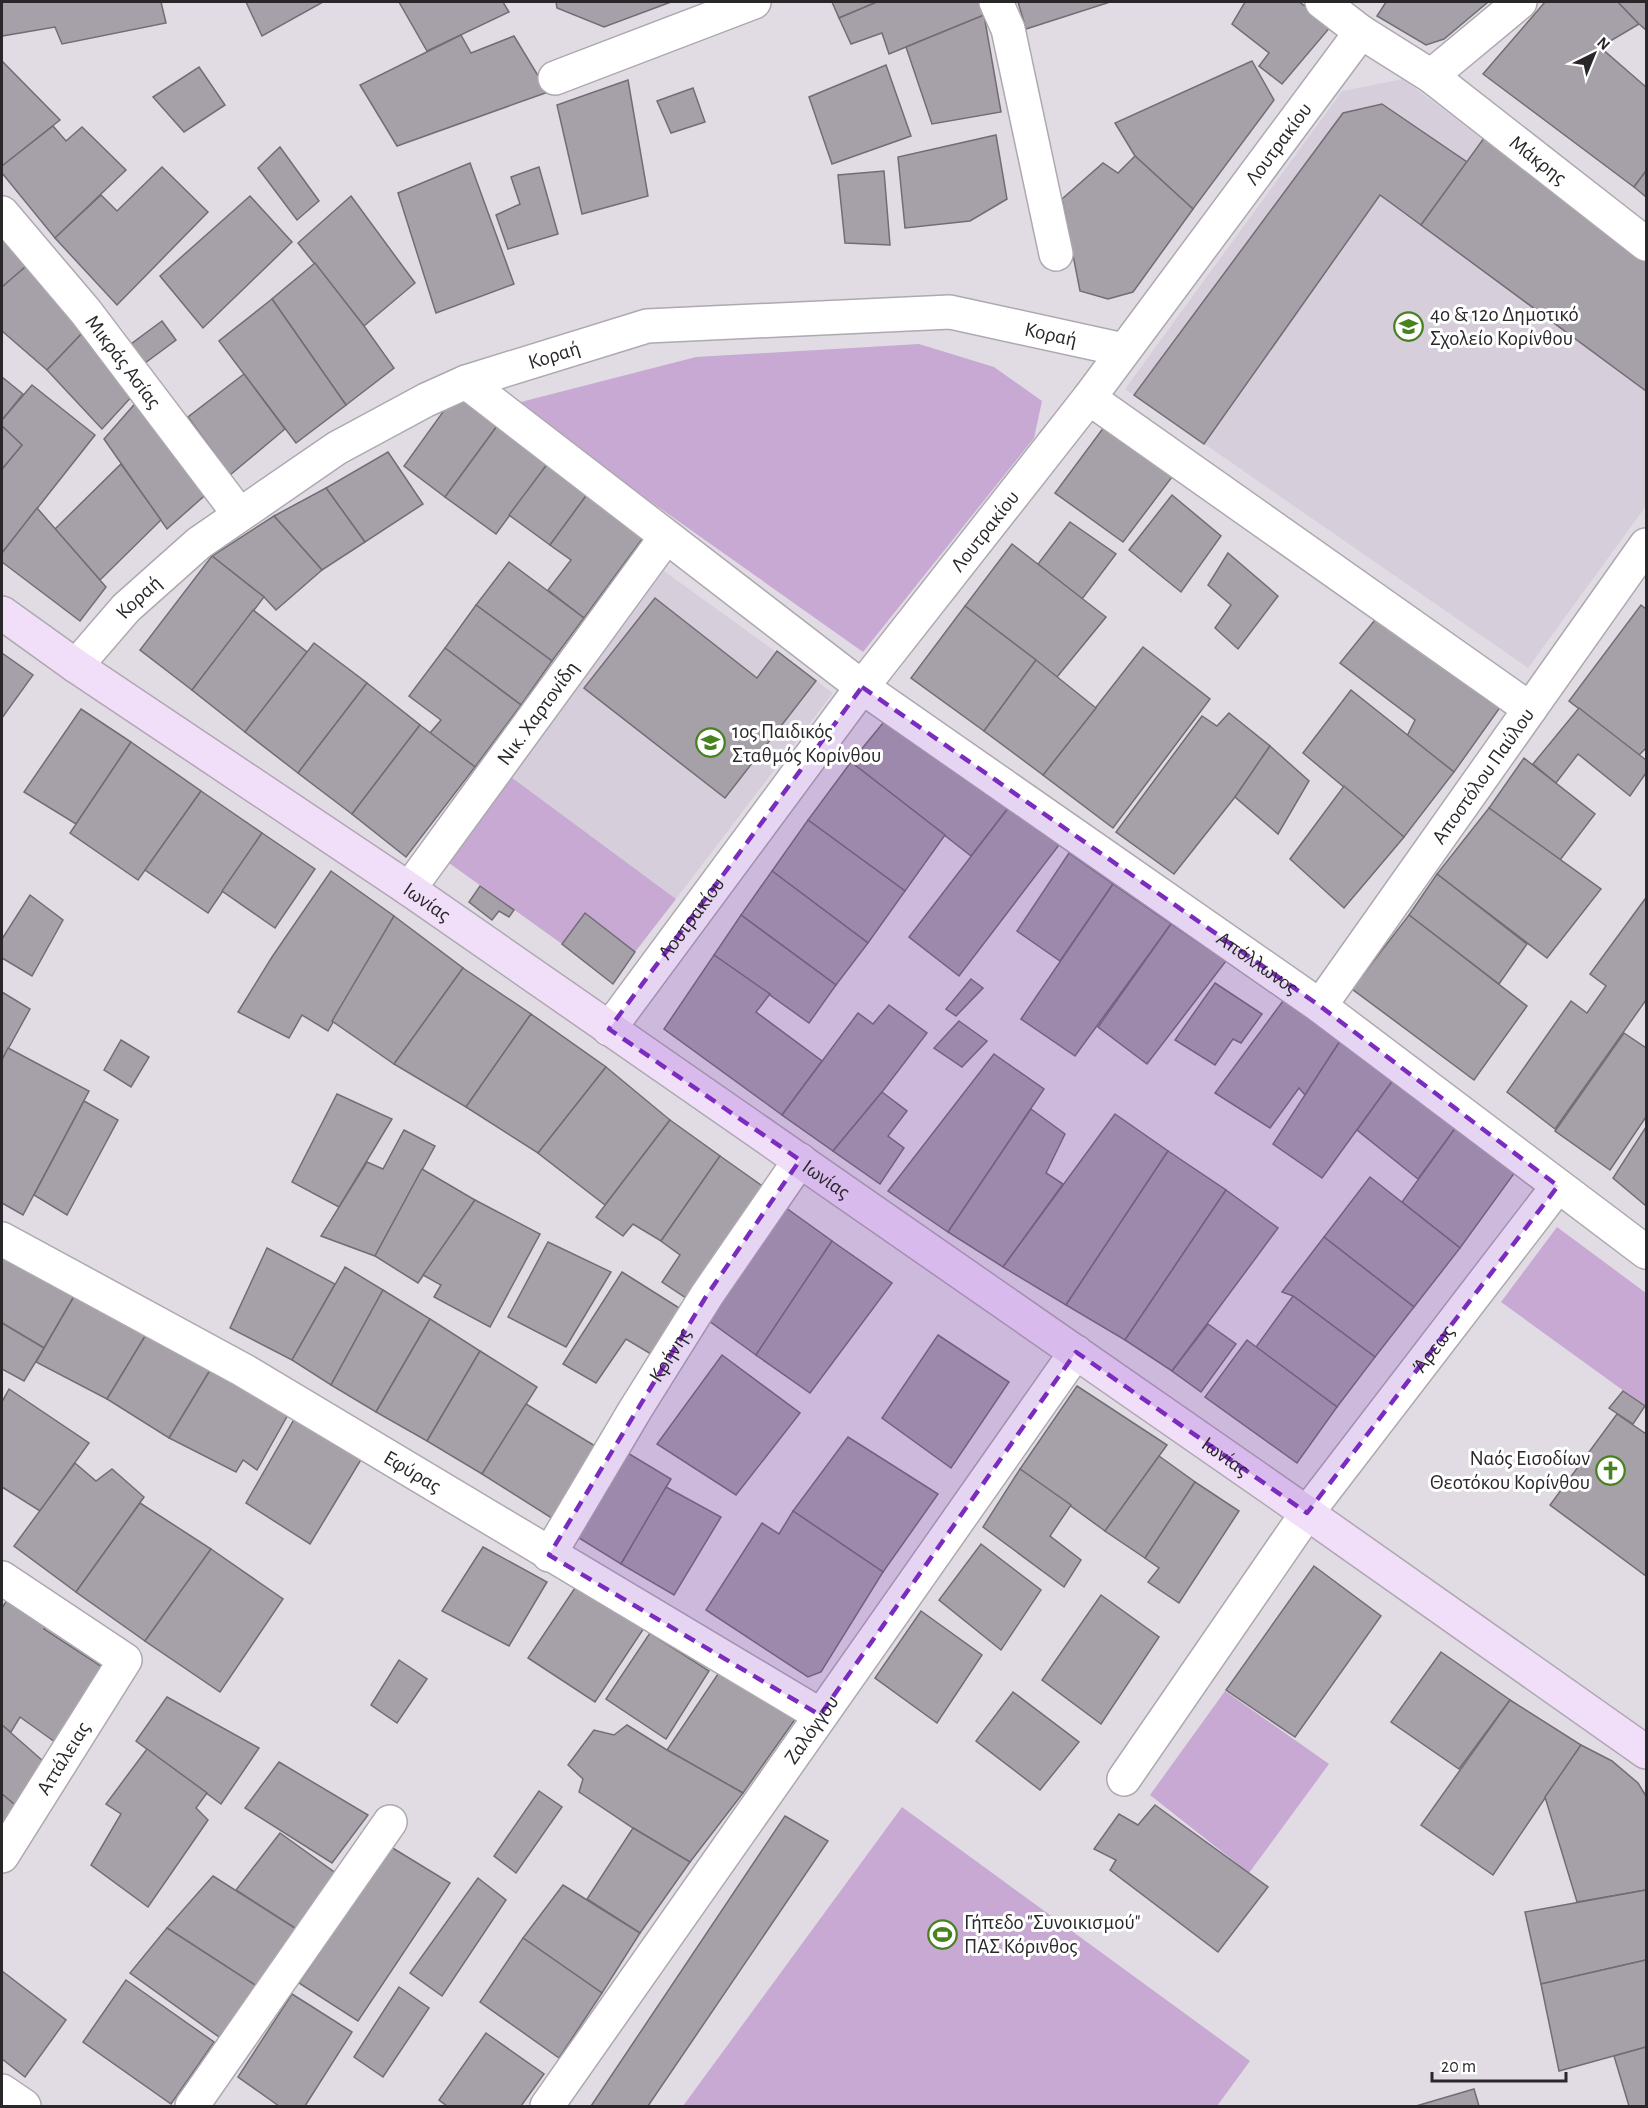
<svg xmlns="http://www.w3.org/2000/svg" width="1648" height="2108" viewBox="0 0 1648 2108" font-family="'Alegreya Sans',sans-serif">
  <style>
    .built { fill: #d7cedc }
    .green { fill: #c7a9d4 }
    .building { fill: #a6a0a8; stroke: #726d74; stroke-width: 1.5 }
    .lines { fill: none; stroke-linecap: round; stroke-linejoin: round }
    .street-casing { stroke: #aea8b0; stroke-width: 36 }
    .secondary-casing { stroke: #aea8b0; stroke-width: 36 }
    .street { stroke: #fff; stroke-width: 33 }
    .secondary { stroke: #f1def8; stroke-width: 33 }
    .marked { fill: #7b2cbf; fill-opacity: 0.2; stroke: #7b2cbf; stroke-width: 4.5; stroke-dasharray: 12 8; stroke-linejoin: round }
    .labels { text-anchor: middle; stroke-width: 6; stroke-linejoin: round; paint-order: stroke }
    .street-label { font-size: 21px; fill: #29272a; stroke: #fff }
    .poi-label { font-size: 21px; fill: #29272a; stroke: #fff; text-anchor: start }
  </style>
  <rect width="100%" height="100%" fill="#e1dce4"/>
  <g class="built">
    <path d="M1403,79L1646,262V506L1528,668L1125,389L1342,91Z"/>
    <path d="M664,571L833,693L676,899L511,777Z"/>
  </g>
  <g class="green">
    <path d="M919,344L994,367L1042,401L1034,438L863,652L513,404L696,357Z"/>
    <path d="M511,777L676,899L635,952L585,914L562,944L449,863Z"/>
    <path d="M1557,1227L1646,1293V1407L1501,1302Z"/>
    <path d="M1225,1691L1329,1764L1249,1873L1150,1795Z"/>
    <path d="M902,1807L1250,2061L1217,2106H683Z"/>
  </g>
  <g class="building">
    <path d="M2,2H161L166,23L62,44L55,27L2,36Z"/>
    <path d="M246,2H323L262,36Z"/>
    <path d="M399,2H503L509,12L427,51Z"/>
    <path d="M556,2H671L604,27L557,8Z"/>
    <path d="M832,2H877L839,18Z"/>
    <path d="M877,2H979L984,15L889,54L882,33L851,44L839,18Z"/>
    <path d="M1018,2H1110L1026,29Z"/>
    <path d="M1245,2H1299L1332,25L1282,84L1259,66L1269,53L1232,24Z"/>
    <path d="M1386,2H1488L1444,39L1426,45L1377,16Z"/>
    <path d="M1545,2H1618L1639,24L1600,47L1646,87V171L1634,187L1483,74Z"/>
    <path d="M1618,2H1646V30L1639,24Z"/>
    <path d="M984,15L1001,112L932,124L906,47Z"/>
    <path d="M461,35L471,53L514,36L548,92L397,146L360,85Z"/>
    <path d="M2,61L60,120L2,166Z"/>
    <path d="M1252,61L1274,100L1193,209L1135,156L1115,123Z"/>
    <path d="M886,65L911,136L832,164L809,97Z"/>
    <path d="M199,67L225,105L184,132L153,97Z"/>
    <path d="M628,80L648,196L582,214L557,105Z"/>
    <path d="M693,88L705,122L671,133L657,101Z"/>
    <path d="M1382,104L1467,162L1421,225L1380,195L1204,444L1134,395L1343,113Z"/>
    <path d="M53,126L66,141L82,127L126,170L55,238L2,173V166Z"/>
    <path d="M996,135L1007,199L970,221L905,228L898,157Z"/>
    <path d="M1484,138L1646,262V391L1421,225Z"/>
    <path d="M280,147L319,201L297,220L258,168Z"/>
    <path d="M1135,156L1193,209L1133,292L1108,299L1080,291L1062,199L1103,163L1118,173Z"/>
    <path d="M470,163L514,284L436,313L398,193Z"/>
    <path d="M162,167L208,212L117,305L55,238L101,195L117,211Z"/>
    <path d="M539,167L558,234L508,249L496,215L520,204L511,177Z"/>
    <path d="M884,171L890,245L845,243L838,175Z"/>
    <path d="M1646,171V197L1634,187Z"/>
    <path d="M250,196L292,242L203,328L160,276Z"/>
    <path d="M351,196L415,283L364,326L298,243Z"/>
    <path d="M2,228L31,262L2,287Z"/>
    <path d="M31,262L87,328L47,370L2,331V287Z"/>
    <path d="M315,263L364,326L394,368L346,405L272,299Z"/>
    <path d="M272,299L346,405L296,443L219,341Z"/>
    <path d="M162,321L176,340L145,363L131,344Z"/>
    <path d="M87,328L135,393L102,429L47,370Z"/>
    <path d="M244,374L285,429L230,475L188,417Z"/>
    <path d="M2,377L23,394L2,420Z"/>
    <path d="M32,385L95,435L2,553V469L22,445L2,426V420Z"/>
    <path d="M458,391L500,422L445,497L404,466Z"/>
    <path d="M140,398L211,490L167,529L104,439Z"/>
    <path d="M500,422L551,459L496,534L445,497Z"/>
    <path d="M1107,423L1175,473L1123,542L1055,493Z"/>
    <path d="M2,426L22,445L2,469Z"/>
    <path d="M388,452L423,504L365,542L326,488Z"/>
    <path d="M551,459L591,489L550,545L509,515Z"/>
    <path d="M121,464L161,520L100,580L55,529Z"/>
    <path d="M326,488L365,542L322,570L274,516Z"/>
    <path d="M591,489L648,531L584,618L548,590L571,560L550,545Z"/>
    <path d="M1172,495L1221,536L1181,592L1129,550Z"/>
    <path d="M37,508L106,587L80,621L2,562V553Z"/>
    <path d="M274,516L322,570L276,610L264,597L212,556Z"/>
    <path d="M1070,522L1116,554L1082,599L1038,564Z"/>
    <path d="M1012,544L1106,617L1057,677L965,606Z"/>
    <path d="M1228,553L1278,596L1238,649L1215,628L1231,605L1208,585Z"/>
    <path d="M212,556L264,597L192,690L140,650Z"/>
    <path d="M509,562L584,618L552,661L476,605Z"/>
    <path d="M655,598L757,678L777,651L816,681L725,798L584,688Z"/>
    <path d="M476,605L552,661L521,705L445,648Z"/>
    <path d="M1641,605L1646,609V748L1639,755L1569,701Z"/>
    <path d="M965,606L1036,660L984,731L911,678Z"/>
    <path d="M253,610L307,652L245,732L192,690Z"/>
    <path d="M1379,615L1506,699L1454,772L1407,736L1415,720L1340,663Z"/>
    <path d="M314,643L367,683L298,773L245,732Z"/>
    <path d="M1143,647L1210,699L1113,828L1043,775Z"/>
    <path d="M445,648L521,705L475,767L430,733L441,720L409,696Z"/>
    <path d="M2,653L33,675L2,718Z"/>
    <path d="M1036,660L1096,708L1043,775L984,731Z"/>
    <path d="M367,683L420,725L352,814L298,773Z"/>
    <path d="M1351,690L1454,772L1404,837L1303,753Z"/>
    <path d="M1579,708L1646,760V773L1630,796L1578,754L1556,783L1533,764Z"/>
    <path d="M81,709L131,742L76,824L24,792Z"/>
    <path d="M892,712L1009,807L971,856L851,762Z"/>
    <path d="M1229,713L1270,746L1235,797L1174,874L1116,832L1202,716L1217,726Z"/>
    <path d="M420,725L475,767L406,857L352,814Z"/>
    <path d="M131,742L201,791L138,880L70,833Z"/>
    <path d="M1270,746L1309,781L1278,834L1235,797Z"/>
    <path d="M1524,758L1595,814L1560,860L1489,808Z"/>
    <path d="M851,762L945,835L905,891L808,820Z"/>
    <path d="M1344,786L1404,837L1344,908L1290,859Z"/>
    <path d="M201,791L262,833L208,913L145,870Z"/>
    <path d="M1009,807L1059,845L959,976L909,937Z"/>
    <path d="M1489,808L1601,889L1547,958L1437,874Z"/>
    <path d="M808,820L905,891L868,943L772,871Z"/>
    <path d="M262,833L315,869L275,928L222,891Z"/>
    <path d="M1069,853L1113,884L1060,961L1017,931Z"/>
    <path d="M331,871L394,916L328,1031L302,1015L289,1038L238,1012L272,957Z"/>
    <path d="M772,871L868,943L836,985L741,915Z"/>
    <path d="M1437,874L1527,944L1499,984L1409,915Z"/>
    <path d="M1113,884L1171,924L1075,1056L1021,1019Z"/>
    <path d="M480,886L514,910L509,917L499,911L492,920L469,902Z"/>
    <path d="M30,895L63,920L32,976L2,958V939Z"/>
    <path d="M1645,899L1646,900V1000L1555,1129L1507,1092L1571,1001L1587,1013L1606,986L1590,974Z"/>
    <path d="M585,913L635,952L613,984L562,944Z"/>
    <path d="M741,915L836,985L809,1023L714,955Z"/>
    <path d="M1409,915L1527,1006L1474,1080L1352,989Z"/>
    <path d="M394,916L463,968L394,1064L332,1021Z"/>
    <path d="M1171,924L1226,961L1147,1064L1098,1027Z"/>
    <path d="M714,955L770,994L756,1012L822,1061L782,1115L664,1029Z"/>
    <path d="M463,968L531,1014L466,1107L394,1064Z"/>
    <path d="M971,979L983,988L956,1016L946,1009Z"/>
    <path d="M1215,983L1262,1014L1241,1043L1233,1039L1215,1065L1175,1040Z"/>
    <path d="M2,992L30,1009L2,1060Z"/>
    <path d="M1286,997L1342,1038L1305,1095L1299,1088L1270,1128L1215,1093Z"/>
    <path d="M889,1005L927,1033L882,1092L833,1151L782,1115L858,1013L873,1024Z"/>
    <path d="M531,1014L606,1067L538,1153L466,1107Z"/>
    <path d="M959,1021L987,1041L962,1067L934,1048Z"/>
    <path d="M1624,1033L1646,1048V1117L1610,1170L1555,1131Z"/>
    <path d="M1342,1038L1396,1076L1322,1178L1273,1144Z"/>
    <path d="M121,1040L149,1057L131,1087L104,1070Z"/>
    <path d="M8,1048L89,1091L23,1215L2,1203V1060Z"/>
    <path d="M994,1054L1044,1089L948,1232L888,1191Z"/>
    <path d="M606,1067L670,1120L605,1205L538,1153Z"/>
    <path d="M1396,1076L1459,1123L1418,1179L1357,1130Z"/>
    <path d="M882,1092L907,1111L888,1136L904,1148L880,1184L833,1151Z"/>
    <path d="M337,1094L392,1119L339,1207L292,1182Z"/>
    <path d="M84,1101L118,1120L67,1215L34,1195Z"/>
    <path d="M1031,1109L1065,1134L1046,1173L1063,1184L1003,1267L948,1232Z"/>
    <path d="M1115,1114L1168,1151L1066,1305L1003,1267Z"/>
    <path d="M670,1120L720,1156L661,1241L633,1224L623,1236L596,1217Z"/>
    <path d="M1459,1123L1518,1168L1460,1248L1402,1202Z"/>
    <path d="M1646,1127V1206L1613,1178Z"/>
    <path d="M404,1130L435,1146L375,1256L321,1236L367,1162L383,1169Z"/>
    <path d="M1168,1151L1226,1190L1125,1340L1066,1305Z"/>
    <path d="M720,1156L768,1190L692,1302L662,1282L680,1255L661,1241Z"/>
    <path d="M422,1169L475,1200L418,1283L375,1256Z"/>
    <path d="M1370,1177L1460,1248L1414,1307L1324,1237Z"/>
    <path d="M1226,1190L1278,1228L1172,1371L1125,1340Z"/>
    <path d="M475,1200L540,1234L490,1327L434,1297L441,1285L423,1275Z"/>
    <path d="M782,1205L832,1241L756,1355L705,1318Z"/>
    <path d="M1324,1237L1414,1307L1375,1357L1293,1296L1282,1292Z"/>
    <path d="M832,1241L892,1283L810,1393L756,1355Z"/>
    <path d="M548,1242L611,1272L566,1347L508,1317Z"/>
    <path d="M267,1248L335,1284L292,1360L230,1328Z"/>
    <path d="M2,1253L76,1293L44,1348L2,1323Z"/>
    <path d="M345,1267L383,1290L331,1385L292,1360Z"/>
    <path d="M622,1272L684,1311L656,1357L626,1339L596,1383L563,1364Z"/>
    <path d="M383,1290L430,1319L376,1412L331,1385Z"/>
    <path d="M76,1293L147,1333L107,1399L36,1362Z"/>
    <path d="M1293,1296L1375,1357L1337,1407L1256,1347Z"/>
    <path d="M430,1319L480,1351L427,1441L376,1412Z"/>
    <path d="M2,1323L44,1348L24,1381L2,1369Z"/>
    <path d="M1208,1324L1236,1344L1201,1392L1172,1371Z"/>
    <path d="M147,1333L212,1367L169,1438L107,1399Z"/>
    <path d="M938,1335L1009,1382L951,1468L882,1418Z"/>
    <path d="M1247,1340L1337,1407L1297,1463L1205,1397Z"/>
    <path d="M480,1351L537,1387L482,1474L427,1441Z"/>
    <path d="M722,1355L800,1413L736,1495L657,1444Z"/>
    <path d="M212,1367L289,1413L257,1470L243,1460L236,1472L169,1438Z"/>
    <path d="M1077,1386L1167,1445L1105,1531L1020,1469Z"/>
    <path d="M9,1389L89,1443L40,1511L2,1487V1402Z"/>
    <path d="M1623,1391L1645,1406L1633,1424L1609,1408Z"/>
    <path d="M526,1404L605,1452L561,1524L482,1474Z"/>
    <path d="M1617,1414L1646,1434V1576L1550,1505Z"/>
    <path d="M296,1416L362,1458L310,1544L246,1503Z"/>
    <path d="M848,1437L938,1494L883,1572L793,1511Z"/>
    <path d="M621,1449L671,1479L621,1564L571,1533Z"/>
    <path d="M1159,1456L1195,1482L1145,1558L1105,1531Z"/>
    <path d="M75,1463L96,1481L112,1469L144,1497L76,1592L14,1546Z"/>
    <path d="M1020,1469L1071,1505L1050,1536L1081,1560L1064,1587L983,1527Z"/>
    <path d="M1195,1482L1239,1511L1179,1603L1148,1582L1159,1568L1145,1558Z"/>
    <path d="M666,1487L721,1517L674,1595L621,1564Z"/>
    <path d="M140,1503L211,1549L145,1641L76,1592Z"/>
    <path d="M793,1511L883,1572L821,1672L808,1677L706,1610L762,1523L779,1534Z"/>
    <path d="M981,1544L1041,1590L1001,1650L939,1600Z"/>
    <path d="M483,1547L547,1582L509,1646L442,1611Z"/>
    <path d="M211,1549L283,1599L220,1692L145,1641Z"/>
    <path d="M1314,1566L1381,1616L1295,1737L1226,1690Z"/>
    <path d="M575,1588L646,1625L595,1702L528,1658Z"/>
    <path d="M10,1595L50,1621L44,1629L113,1674L62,1747L20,1717L11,1732L2,1725V1608Z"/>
    <path d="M1101,1595L1159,1637L1101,1724L1042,1680Z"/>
    <path d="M921,1611L982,1655L937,1723L875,1678Z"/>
    <path d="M650,1633L709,1671L666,1739L606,1699Z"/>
    <path d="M1441,1652L1510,1700L1459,1769L1391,1722Z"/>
    <path d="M399,1660L427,1679L397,1723L371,1705Z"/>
    <path d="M720,1671L796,1718L743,1793L667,1750Z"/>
    <path d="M1013,1692L1079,1742L1040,1790L976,1741Z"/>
    <path d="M167,1697L259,1748L221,1804L136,1741Z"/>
    <path d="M1510,1700L1581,1745L1493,1875L1421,1825Z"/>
    <path d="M2,1725L51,1768L21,1810L2,1794Z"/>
    <path d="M627,1725L667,1750L743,1793L690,1862L633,1828L579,1792L583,1779L568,1765L594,1730L614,1735Z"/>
    <path d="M1581,1745L1612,1761L1638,1783L1646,1796V1890L1577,1902L1545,1797Z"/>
    <path d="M147,1749L207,1793L196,1808L208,1820L148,1907L91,1865L121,1814L106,1804Z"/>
    <path d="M279,1762L368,1815L332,1863L245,1808Z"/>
    <path d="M539,1791L562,1807L516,1873L494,1856Z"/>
    <path d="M2,1794L21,1810L2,1841Z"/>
    <path d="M1155,1805L1268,1887L1218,1952L1110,1870L1116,1860L1094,1849L1119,1814L1138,1825Z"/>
    <path d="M785,1816L828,1841L648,2106H591Z"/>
    <path d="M633,1828L690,1862L640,1933L587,1899Z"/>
    <path d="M280,1833L337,1874L298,1930L236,1890Z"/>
    <path d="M391,1847L450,1883L358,2021L299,1983Z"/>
    <path d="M213,1876L298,1930L258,1987L167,1928Z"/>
    <path d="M478,1878L506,1900L442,1996L410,1973Z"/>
    <path d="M563,1885L640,1933L602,1993L523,1938Z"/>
    <path d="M1646,1890V1960L1541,1984L1525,1912Z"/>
    <path d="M167,1928L258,1987L219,2037L130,1973Z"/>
    <path d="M523,1938L602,1993L559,2058L480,2002Z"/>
    <path d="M1646,1960V2047L1559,2071L1541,1984Z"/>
    <path d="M2,1971L66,2020L25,2077L2,2059Z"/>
    <path d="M126,1980L214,2042L171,2104L83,2042Z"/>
    <path d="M399,1987L429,2008L383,2077L354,2057Z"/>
    <path d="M292,1994L352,2032L305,2106H279L238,2077Z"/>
    <path d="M486,2033L544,2074L521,2106H447L439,2100Z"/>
    <path d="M1646,2047V2106H1629L1614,2056Z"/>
    <path d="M1474,2089L1479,2106H1416Z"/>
  </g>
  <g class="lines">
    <defs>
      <g id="street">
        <path d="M996,2L1008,29L1056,254"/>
        <path id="s1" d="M1322,2L1361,32L1431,76L1646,244"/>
        <path d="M1431,76L1520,2"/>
        <path d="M555,78L754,2"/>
        <path id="s2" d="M2,213L86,312L239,514"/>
        <path id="s3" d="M466,382L862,687L1320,1006L1646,1252"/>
        <path d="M1089,398L1530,709"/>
        <path id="s4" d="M76,666L126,608L199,543L337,448L426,400L466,382L647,326L950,312L1124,350"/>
        <path id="s5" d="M409,889L666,537"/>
        <path id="s6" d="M1320,1006L1646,545"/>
        <path id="s7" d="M609,1029L862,687L1089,398L1361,32"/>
        <path id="s8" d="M2,1239L243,1370L820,1715"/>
        <path id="s9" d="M549,1555L635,1410L707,1295L800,1160"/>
        <path d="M2,1578L125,1660L2,1856"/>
        <path id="s10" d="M1124,1779L1307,1513L1558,1186"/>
        <path d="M2,2091L24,2106"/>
        <path d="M192,2106L390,1822"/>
        <path id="s11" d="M547,2106L1076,1352"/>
      </g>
      <g id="secondary">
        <path id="s12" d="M2,613L76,666L409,889L1307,1513L1646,1752"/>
      </g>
    </defs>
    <use href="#street" class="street-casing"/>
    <use href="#secondary" class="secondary-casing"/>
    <use href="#street" class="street"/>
    <use href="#secondary" class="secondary"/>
  </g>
  <path class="marked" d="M862,687L1320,1006L1558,1186L1307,1513L1076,1352L820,1715L549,1555L707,1295L800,1160L609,1029Z"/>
  <defs>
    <symbol id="school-ring" viewBox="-11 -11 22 22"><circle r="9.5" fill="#fff" stroke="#47821e" stroke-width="1.5"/><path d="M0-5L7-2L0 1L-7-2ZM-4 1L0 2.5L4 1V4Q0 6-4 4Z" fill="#47821e"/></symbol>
    <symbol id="church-ring" viewBox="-11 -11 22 22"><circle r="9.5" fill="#fff" stroke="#47821e" stroke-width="1.5"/><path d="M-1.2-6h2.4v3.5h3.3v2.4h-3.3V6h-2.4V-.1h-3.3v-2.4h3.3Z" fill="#47821e"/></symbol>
    <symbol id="stadium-ring" viewBox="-11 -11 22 22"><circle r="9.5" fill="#fff" stroke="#47821e" stroke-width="1.5"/><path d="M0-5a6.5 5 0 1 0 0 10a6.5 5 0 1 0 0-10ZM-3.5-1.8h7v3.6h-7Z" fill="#47821e"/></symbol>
  </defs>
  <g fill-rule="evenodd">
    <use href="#school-ring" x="1392" y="310" width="33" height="33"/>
    <use href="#school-ring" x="694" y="726" width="33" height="33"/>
    <use href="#church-ring" x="1594" y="1454" width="33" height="33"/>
    <use href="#stadium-ring" x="926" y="1918" width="33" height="33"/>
  </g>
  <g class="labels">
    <g class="street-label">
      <text dy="7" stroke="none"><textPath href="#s7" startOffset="1110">Λουτρακίου</textPath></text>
      <text dy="7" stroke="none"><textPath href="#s1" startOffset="268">Μάκρης</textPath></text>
      <text dy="7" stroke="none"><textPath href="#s4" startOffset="1083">Κοραή</textPath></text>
      <text dy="7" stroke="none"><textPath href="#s4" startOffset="579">Κοραή</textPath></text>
      <text dy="7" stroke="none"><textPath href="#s2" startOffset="192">Μικράς Ασίας</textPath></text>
      <text dy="7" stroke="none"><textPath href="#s7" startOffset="624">Λουτρακίου</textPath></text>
      <text dy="7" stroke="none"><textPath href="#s4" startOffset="93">Κοραή</textPath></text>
      <text dy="7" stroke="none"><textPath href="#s5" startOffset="218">Νικ. Χαρτονίδη</textPath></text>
      <text dy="7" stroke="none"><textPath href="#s6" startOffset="282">Αποστόλου Παύλου</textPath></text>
      <text dy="7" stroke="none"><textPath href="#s12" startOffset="514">Ιωνίας</textPath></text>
      <text dy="7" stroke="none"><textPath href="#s7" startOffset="138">Λουτρακίου</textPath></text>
      <text dy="7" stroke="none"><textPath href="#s3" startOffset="982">Απόλλωνος</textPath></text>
      <text dy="7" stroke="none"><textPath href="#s12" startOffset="1000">Ιωνίας</textPath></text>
      <text dy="7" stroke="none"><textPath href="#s10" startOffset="530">Άρεως</textPath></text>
      <text dy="7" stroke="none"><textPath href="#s9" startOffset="234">Κρήνης</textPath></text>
      <text dy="7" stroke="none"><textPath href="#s12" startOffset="1486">Ιωνίας</textPath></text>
      <text dy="7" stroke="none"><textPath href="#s8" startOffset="472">Εφύρας</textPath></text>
      <text dy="7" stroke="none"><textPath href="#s11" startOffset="460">Ζαλόγγου</textPath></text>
      <text transform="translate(63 1758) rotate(-58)" y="7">Αττάλειας</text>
    </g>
    <g class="poi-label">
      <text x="1430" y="321">4ο &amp; 12ο Δημοτικό<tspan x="1430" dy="24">Σχολείο Κορίνθου</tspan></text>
      <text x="732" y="738">1ος Παιδικός<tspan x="732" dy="24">Σταθμός Κορίνθου</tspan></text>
      <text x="1590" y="1465" text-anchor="end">Ναός Εισοδίων<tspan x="1590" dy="24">Θεοτόκου Κορίνθου</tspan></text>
      <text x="964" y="1929">Γήπεδο "Συνοικισμού"<tspan x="964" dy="24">ΠΑΣ Κόρινθος</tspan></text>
    </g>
  </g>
  <rect width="1648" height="2108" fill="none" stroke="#29272a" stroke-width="6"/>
  <g transform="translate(1594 54) rotate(43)" stroke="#ffffff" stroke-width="4.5" paint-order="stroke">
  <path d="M0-4.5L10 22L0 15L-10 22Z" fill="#29272a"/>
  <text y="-9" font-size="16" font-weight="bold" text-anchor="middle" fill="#29272a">N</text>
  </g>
  <path d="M1432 2072v9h134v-9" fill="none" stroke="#29272a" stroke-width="3"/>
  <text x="1441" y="2072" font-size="18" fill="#29272a" stroke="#ffffff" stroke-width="4.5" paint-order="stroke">20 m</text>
</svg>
